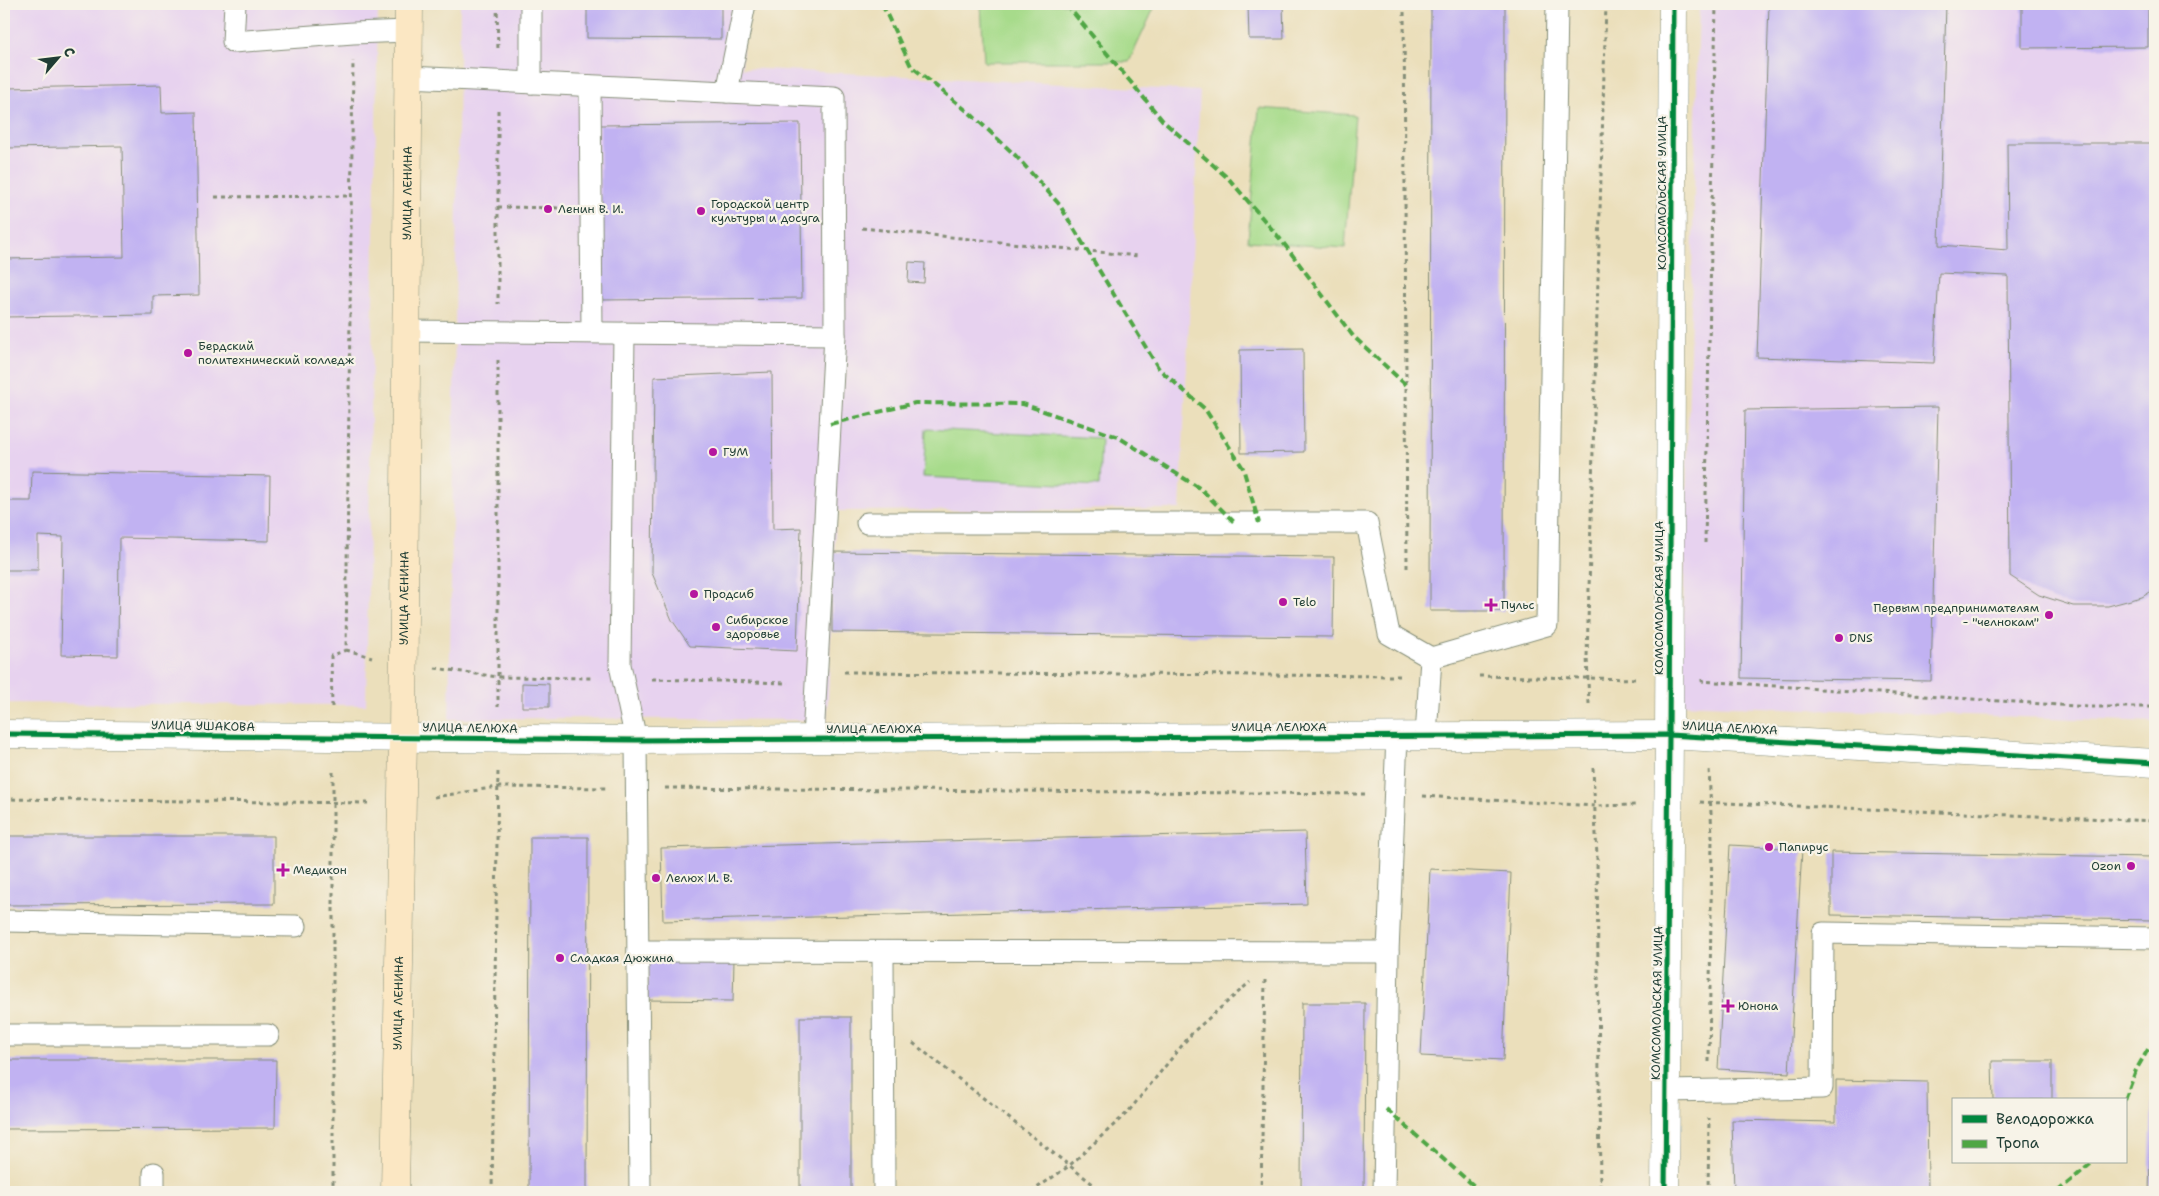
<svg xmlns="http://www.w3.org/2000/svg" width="2159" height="1196" viewBox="0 0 2159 1196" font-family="'Shantell Sans',sans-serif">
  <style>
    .built { fill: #e7d2ef }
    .green { fill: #a7db8b; stroke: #638c60 }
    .building { fill: #c1b2f2 }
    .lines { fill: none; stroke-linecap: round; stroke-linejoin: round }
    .service-casing { stroke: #858e78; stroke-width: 23 }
    .minor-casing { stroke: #858e78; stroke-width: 29 }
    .tertiary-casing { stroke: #858e78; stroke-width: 29 }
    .secondary-casing { stroke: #858e78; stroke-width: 29 }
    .path { stroke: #858e78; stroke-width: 3; stroke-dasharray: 4 4; stroke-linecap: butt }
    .service { stroke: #fff; stroke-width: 21 }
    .minor { stroke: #fff; stroke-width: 28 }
    .tertiary { stroke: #fff; stroke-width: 28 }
    .secondary { stroke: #fbe7c3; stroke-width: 28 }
    .quiet { stroke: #4fa644; stroke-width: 4; stroke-dasharray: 8 4; stroke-linecap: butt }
    .cycleway-casing { stroke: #f7f3e8; stroke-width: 8 }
    .cycleway { stroke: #00873e; stroke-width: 5 }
    .poi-dot { fill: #b5179e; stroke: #f7f3e8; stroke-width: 2 }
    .labels { text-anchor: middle; stroke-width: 4.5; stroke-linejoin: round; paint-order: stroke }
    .street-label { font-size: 12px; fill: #1f3d34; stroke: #f7f3e8 }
    .poi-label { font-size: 12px; fill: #1f3d34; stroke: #f7f3e8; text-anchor: start }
  </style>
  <rect width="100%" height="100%" fill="#f7f3e8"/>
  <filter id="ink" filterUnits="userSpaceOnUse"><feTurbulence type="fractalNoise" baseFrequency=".02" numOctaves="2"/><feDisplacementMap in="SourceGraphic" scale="10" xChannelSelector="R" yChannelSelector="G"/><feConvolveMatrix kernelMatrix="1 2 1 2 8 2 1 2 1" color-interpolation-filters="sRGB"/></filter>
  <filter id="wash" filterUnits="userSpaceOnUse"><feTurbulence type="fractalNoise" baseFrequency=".0096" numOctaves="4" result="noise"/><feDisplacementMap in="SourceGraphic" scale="20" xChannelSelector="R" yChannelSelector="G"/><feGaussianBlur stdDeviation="1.12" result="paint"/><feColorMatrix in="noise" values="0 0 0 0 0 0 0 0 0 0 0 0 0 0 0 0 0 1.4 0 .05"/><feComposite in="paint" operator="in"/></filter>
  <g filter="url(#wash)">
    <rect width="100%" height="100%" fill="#ebdfbb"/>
    <g class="built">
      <path d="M4,4H378L366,705L4,703Z"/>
      <path d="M460,4H744L742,68L1200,91L1180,509L836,511L827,720L560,718L449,719Z"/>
      <path d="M1699,4H2155V722L1681,704Z"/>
    </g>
    <g class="green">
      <path d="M981,4H1156L1129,62H984Z"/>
      <path d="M1259,108L1355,115L1345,248L1248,241Z"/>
      <path d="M926,429L1101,438L1099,486L923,477Z"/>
    </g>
    <g id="blocks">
      <g class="building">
        <path d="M587,4H721V39L587,38Z"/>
        <path d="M1248,4H1283L1284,39H1249Z"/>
        <path d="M1431,4H1505L1504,611H1430Z"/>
        <path d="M1769,4H1946L1939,245L2008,250L2007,143H2155V589L2142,597L2108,606H2073L2039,595L2010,576L2008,276L1939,273L1934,363L1757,357Z"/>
        <path d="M2022,4H2148V47L2022,48Z"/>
        <path d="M161,85L162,113L196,112L199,295L153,296V315L4,317V259L124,257L122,146L8,148L7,88Z"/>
        <path d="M800,123L802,298L602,300L600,125Z"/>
        <path d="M909,262L925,263L924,283L908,282Z"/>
        <path d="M1303,349L1304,452L1241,453L1240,350Z"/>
        <path d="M772,372L773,529L801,528L797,651L690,646L672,620L652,573L654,377Z"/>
        <path d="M1938,407L1931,681L1741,678L1745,410Z"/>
        <path d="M32,471L270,476L269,541L119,538L118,656L61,655L63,537L38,536V570H4V501H31Z"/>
        <path d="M832,552L1334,557L1333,637L832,632Z"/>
        <path d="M522,683L549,684V707H522Z"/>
        <path d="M1305,832L1307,904L663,921L661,848Z"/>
        <path d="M4,836H274V904L4,905Z"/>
        <path d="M530,837H588L587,1192H529Z"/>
        <path d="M1730,845L1802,849L1789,1073L1718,1069Z"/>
        <path d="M1831,852L2155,857V920L1831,915Z"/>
        <path d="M1430,869L1511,873L1503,1060L1421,1056Z"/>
        <path d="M648,959L734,960L733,1001L647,1000Z"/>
        <path d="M1302,1003H1365L1364,1192H1301Z"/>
        <rect x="800" y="1017" width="51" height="175"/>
        <path d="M2153,1056H2155V1192H2149Z"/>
        <path d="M4,1060H276L275,1128L4,1129Z"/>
        <path d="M1992,1061H2052V1100H1993Z"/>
        <path d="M1836,1080L1927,1082L1928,1192H1734L1732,1120L1836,1122Z"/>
      </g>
    </g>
  </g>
  <g filter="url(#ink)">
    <use href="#blocks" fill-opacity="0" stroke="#858e78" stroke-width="1"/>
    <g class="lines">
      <defs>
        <g id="service">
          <path d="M235,4L233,42L353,33L409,31"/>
          <path d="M408,77L727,92L745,4"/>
          <path d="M531,83V4"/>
          <path d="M590,86L592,332"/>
          <path d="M405,331L835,335L834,97L727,92"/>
          <path d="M624,333L620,665L636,740L640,1192"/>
          <path d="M867,523H1367L1389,634L1431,658L1426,736"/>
          <path d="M1431,658L1547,625L1557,4"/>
          <path d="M813,739L835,335"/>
          <path d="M4,921L296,926"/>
          <path d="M638,951L1388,952"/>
          <path d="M883,952L884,1192"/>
          <path d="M4,1035H268"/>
          <path d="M1666,1091L1822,1088L1823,933L2155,938"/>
          <path d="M154,1192V1173"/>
          <path d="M1384,1192L1388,952L1397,736"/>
        </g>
        <path id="minor" d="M4,734L636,740L1669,735L2155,763"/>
        <path id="tertiary" d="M1665,1192L1669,735L1673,4"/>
        <g id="secondary">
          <path id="s1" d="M395,1192L403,738L409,4"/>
        </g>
      </defs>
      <use href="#service" class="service-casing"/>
      <use href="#minor" class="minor-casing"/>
      <use href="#tertiary" class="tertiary-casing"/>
      <use href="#secondary" class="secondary-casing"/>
      <g class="path">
        <path d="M497,4L498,52"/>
        <path d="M1404,4L1407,568"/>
        <path d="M498,110V304"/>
        <path d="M215,197L351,196"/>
        <path d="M498,207L563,208"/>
        <path d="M862,228L1138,256"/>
        <path d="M498,360V707"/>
        <path d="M1705,543L1716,4"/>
        <path d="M346,650L372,657"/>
        <path d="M435,668L498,677L593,678"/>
        <path d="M844,672L1401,676"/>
        <path d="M1479,676L1638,679"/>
        <path d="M652,679L788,683"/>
        <path d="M1702,679V681L2089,707H2155"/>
        <path d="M1589,704L1587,657L1606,4"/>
        <path d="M332,707L331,656L346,650L353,61"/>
        <path d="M1593,768L1597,857L1600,1192"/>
        <path d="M665,788L1367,794"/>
        <path d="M1423,796L1595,806L1636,805"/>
        <path d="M434,797L498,787L609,788"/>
        <path d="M4,799L371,803"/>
        <path d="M1700,802L2155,821"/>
        <path d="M913,1043L1103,1192"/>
        <path d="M1709,1062L1712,837L1709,768"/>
        <path d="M333,1192V768"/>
        <path d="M492,1192L498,770"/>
        <path d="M1031,1192L1069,1166L1128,1112L1193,1032L1250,982"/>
        <path d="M1261,1192L1265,980"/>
        <path d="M1708,1192L1709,1118"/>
      </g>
      <use href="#service" class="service"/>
      <use href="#minor" class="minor"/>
      <use href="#tertiary" class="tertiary"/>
      <use href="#secondary" class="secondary"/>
      <g class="quiet">
        <path d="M882,4L911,66L972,115L1016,156L1059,204L1159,369L1205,409L1243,468L1259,523"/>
        <path d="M1066,4L1163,121L1229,179L1282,241L1353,336L1406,385"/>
        <path d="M830,424L915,403L1023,404L1118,437L1201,489L1235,523"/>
        <path d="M2125,1100L2136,1070L2150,1046L2155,1047"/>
        <path d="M1386,1109L1481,1192"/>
        <path d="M1599,1192L1600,1187"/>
        <path d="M2057,1192L2093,1162"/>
      </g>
      <defs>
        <g id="cycleway">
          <path d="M4,734L636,740L1669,735L2155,763"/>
          <path d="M1665,1192L1669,735L1673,4"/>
        </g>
      </defs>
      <use href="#cycleway" class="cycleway-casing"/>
      <use href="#cycleway" class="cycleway"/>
    </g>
  </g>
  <g class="poi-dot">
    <circle cx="548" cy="209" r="5"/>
    <circle cx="701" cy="211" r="5"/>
    <circle cx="188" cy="353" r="5"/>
    <circle cx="713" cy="452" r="5"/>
    <circle cx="694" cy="594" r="5"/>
    <circle cx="1283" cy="602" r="5"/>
    <path d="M1488.5 597.5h5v5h5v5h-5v5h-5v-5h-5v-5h5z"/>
    <circle cx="2049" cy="615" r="5"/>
    <circle cx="716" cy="627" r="5"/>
    <circle cx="1839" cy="638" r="5"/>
    <circle cx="1769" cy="847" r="5"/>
    <circle cx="2131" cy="866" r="5"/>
    <path d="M280.5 862.5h5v5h5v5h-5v5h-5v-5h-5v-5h5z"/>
    <circle cx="656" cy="878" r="5"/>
    <circle cx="560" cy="958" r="5"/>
    <path d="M1725.5 998.5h5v5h5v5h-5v5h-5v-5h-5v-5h5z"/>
  </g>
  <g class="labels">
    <g class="street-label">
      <text dy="4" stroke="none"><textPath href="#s1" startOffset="999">УЛИЦА ЛЕНИНА</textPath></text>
      <text transform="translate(1662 193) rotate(-90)" y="4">КОМСОМОЛЬСКАЯ УЛИЦА</text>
      <text dy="4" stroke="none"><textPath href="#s1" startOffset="594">УЛИЦА ЛЕНИНА</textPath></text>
      <text transform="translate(1659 598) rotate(-90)" y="4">КОМСОМОЛЬСКАЯ УЛИЦА</text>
      <text transform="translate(203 726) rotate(1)" y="4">УЛИЦА УШАКОВА</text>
      <text x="1279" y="731">УЛИЦА ЛЕЛЮХА</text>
      <text transform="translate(470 728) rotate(1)" y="4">УЛИЦА ЛЕЛЮХА</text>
      <text transform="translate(1730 728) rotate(3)" y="4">УЛИЦА ЛЕЛЮХА</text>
      <text x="874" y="733">УЛИЦА ЛЕЛЮХА</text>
      <text dy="4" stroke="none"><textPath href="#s1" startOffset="189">УЛИЦА ЛЕНИНА</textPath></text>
      <text transform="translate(1657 1003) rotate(-89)" y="4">КОМСОМОЛЬСКАЯ УЛИЦА</text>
    </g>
    <g class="poi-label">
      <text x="711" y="208">Городской центр<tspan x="711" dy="14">культуры и досуга</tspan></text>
      <text x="558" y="213">Ленин В. И.</text>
      <text x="198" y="350">Бердский<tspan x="198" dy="14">политехнический колледж</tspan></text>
      <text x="723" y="456">ГУМ</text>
      <text x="704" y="598">Продсиб</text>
      <text x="1293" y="606">Telo</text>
      <text x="1501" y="609">Пульс</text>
      <text x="2039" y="612" text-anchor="end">Первым предпринимателям<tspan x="2039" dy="14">- "челнокам"</tspan></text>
      <text x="726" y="624">Сибирское<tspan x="726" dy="14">здоровье</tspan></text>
      <text x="1849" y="642">DNS</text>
      <text x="1779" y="851">Папирус</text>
      <text x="2121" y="870" text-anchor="end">Ozon</text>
      <text x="293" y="874">Медикон</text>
      <text x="666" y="882">Лелюх И. В.</text>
      <text x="570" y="962">Сладкая Дюжина</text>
      <text x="1738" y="1010">Юнона</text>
    </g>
  </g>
  <rect width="2159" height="1196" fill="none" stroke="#f7f3e8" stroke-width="20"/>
  <rect x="1952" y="1098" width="175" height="65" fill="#f7f3e8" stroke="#a1aaa0"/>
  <rect x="1962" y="1115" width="25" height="8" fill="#00873e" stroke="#a1aaa0"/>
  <text x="1996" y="1124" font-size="15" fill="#1f3d34">Велодорожка</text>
  <rect x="1962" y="1140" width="25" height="8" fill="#4fa644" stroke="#a1aaa0"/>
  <text x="1996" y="1148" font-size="15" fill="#1f3d34">Тропа</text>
  <g transform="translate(58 58) rotate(62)" stroke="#f7f3e8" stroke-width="4" paint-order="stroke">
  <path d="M0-4L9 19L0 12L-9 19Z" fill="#1f3d34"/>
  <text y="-8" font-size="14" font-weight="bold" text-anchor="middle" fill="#1f3d34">С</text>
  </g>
</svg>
